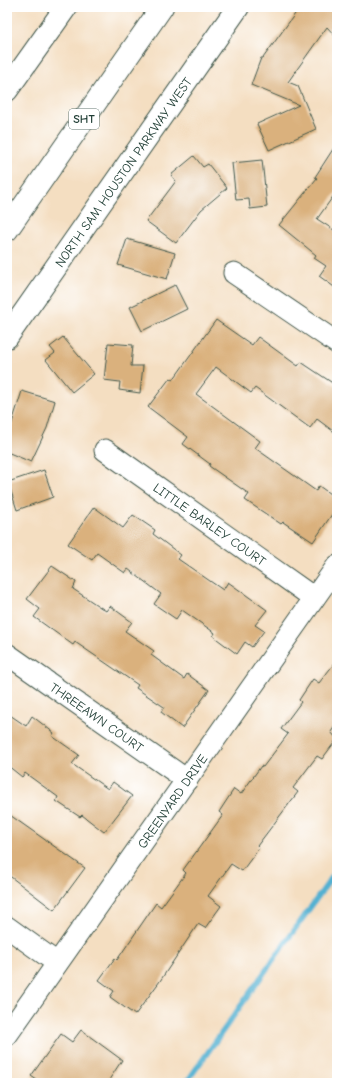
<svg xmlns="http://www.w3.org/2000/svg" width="344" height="1090" viewBox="0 0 344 1090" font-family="'Comic Neue',sans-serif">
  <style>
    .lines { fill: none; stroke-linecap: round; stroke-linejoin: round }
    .stream { stroke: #53b1d1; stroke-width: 5.5 }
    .building { fill: #dab17d }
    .minor-casing { stroke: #3f5549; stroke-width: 23 }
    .secondary-casing { stroke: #3f5549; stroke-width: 24 }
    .motorway-casing { stroke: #3f5549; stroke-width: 24 }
    .minor { stroke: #fff; stroke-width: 21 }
    .secondary { stroke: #fff; stroke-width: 22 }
    .motorway { stroke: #fff; stroke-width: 22 }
    .labels { text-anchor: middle; stroke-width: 3.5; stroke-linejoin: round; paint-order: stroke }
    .shield { fill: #fff; stroke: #627771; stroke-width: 1 }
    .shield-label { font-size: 12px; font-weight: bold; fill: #1f3d34 }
    .street-label { font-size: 13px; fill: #1f3d34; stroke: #fff }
  </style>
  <rect width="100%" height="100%" fill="#fff"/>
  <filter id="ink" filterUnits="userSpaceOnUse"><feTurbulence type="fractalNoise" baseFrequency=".025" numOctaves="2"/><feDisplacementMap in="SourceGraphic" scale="8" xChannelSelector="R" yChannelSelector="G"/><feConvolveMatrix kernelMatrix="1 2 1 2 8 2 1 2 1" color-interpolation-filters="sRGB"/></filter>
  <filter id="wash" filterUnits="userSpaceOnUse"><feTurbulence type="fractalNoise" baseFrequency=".012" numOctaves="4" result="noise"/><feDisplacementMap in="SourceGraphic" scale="16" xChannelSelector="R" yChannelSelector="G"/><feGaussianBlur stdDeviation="0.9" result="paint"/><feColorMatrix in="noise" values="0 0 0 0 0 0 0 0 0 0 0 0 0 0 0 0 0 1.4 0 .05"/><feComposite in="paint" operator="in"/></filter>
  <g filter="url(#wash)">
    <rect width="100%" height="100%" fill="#f4dec1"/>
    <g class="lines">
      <path class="stream" d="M186,1083L337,870"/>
    </g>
    <g id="blocks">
      <g class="building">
        <path d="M300,7H337V38L327,27L288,82L298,86L316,129L269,150L257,124L299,105L251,85L261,58H263Z"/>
        <path d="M337,143V191L317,219L337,232V289L319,276L326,266L314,258L316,255L279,225L317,178L315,177Z"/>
        <path d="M194,156L203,167L208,164L227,188L201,210L176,243L146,221L176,181L171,175Z"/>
        <path d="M262,160L267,207L250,209L249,199L236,200L232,163Z"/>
        <path d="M127,239L175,253L167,279L118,265Z"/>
        <path d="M175,285L187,309L142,331L130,307Z"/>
        <path d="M216,320L252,345L258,337L298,366L301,362L337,386V434L317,419L310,428L255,388L251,393L216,367L196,394L260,441L255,448L316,491L319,486L337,499V507L313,542L283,522L281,524L245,500L249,494L209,466L210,464L183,444L188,437L148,407L170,378L173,380Z"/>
        <path d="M63,337L94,374L72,392L46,360L55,353L50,347Z"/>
        <path d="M108,343L133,345L131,366H143L140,393L119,390L120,382L104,380Z"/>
        <path d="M22,391L55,401L47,428L31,462L7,452V424L11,426Z"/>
        <path d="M44,470L53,497L17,510L8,482Z"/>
        <path d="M94,507L123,528L133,515L155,530L153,534L181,555L178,559L223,590L228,582L267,610L255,625L264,631L252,647L245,642L237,654L213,636L215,633L182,610L176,619L154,604L161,594L128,569L125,573L97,553L92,560L68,544Z"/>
        <path d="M52,566L76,582L73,589L106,611L110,606L132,622L125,631L154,651L151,655L184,679L187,674L209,690L182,728L161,712L164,707L136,688L138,685L75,642L73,645L34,617L40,609L27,599Z"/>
        <path d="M337,660V723L331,732L337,739L322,759L317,756L293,788L298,792L257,846L259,848L242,871L231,864L208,896L221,906L205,928L198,924L160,981L135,1015L110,997L114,991L99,980L115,958L117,960L156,903L161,907L186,873L183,870L223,815L219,812L234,789L241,794L261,766L263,767L288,734L281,729L301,702L299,700L313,679L319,683Z"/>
        <path d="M7,713L26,726L32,716L54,733L52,736L79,755L72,764L108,789L113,782L132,796L104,832L82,815L80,817L56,801L58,797L25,773L22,777L7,765Z"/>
        <path d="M7,813L85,868L54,910L7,874Z"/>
        <path d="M81,1030L122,1060L107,1083H41L31,1076L61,1034L72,1042Z"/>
      </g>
    </g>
  </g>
  <g filter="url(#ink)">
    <use href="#blocks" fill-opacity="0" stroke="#3f5549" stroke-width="1"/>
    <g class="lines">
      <defs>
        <g id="minor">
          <path d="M234,273L337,343"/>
          <path d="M105,450L314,598"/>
          <path d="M7,654L187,780"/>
          <path d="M7,927L57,963"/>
          <path d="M7,1035L337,566"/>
        </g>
        <path id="secondary" d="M7,337L238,7"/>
        <g id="motorway">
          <path d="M7,90L66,7"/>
          <path d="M7,230L162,7"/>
        </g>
      </defs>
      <use href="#minor" class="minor-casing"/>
      <use href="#secondary" class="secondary-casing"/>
      <use href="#motorway" class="motorway-casing"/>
      <use href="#minor" class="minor"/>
      <use href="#secondary" class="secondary"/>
      <use href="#motorway" class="motorway"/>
    </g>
  </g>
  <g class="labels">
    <rect class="shield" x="69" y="109" width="30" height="20" rx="3"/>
    <g class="shield-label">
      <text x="84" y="123">SHT</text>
    </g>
    <g class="street-label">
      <text transform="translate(123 172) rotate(-55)" y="5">NORTH SAM HOUSTON PARKWAY WEST</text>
      <text transform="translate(210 524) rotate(35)" y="5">LITTLE BARLEY COURT</text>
      <text transform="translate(97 717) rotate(35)" y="5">THREEAWN COURT</text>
      <text transform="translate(172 801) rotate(-55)" y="5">GREENYARD DRIVE</text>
    </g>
  </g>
  <rect width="344" height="1090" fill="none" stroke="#fff" stroke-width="24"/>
</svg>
